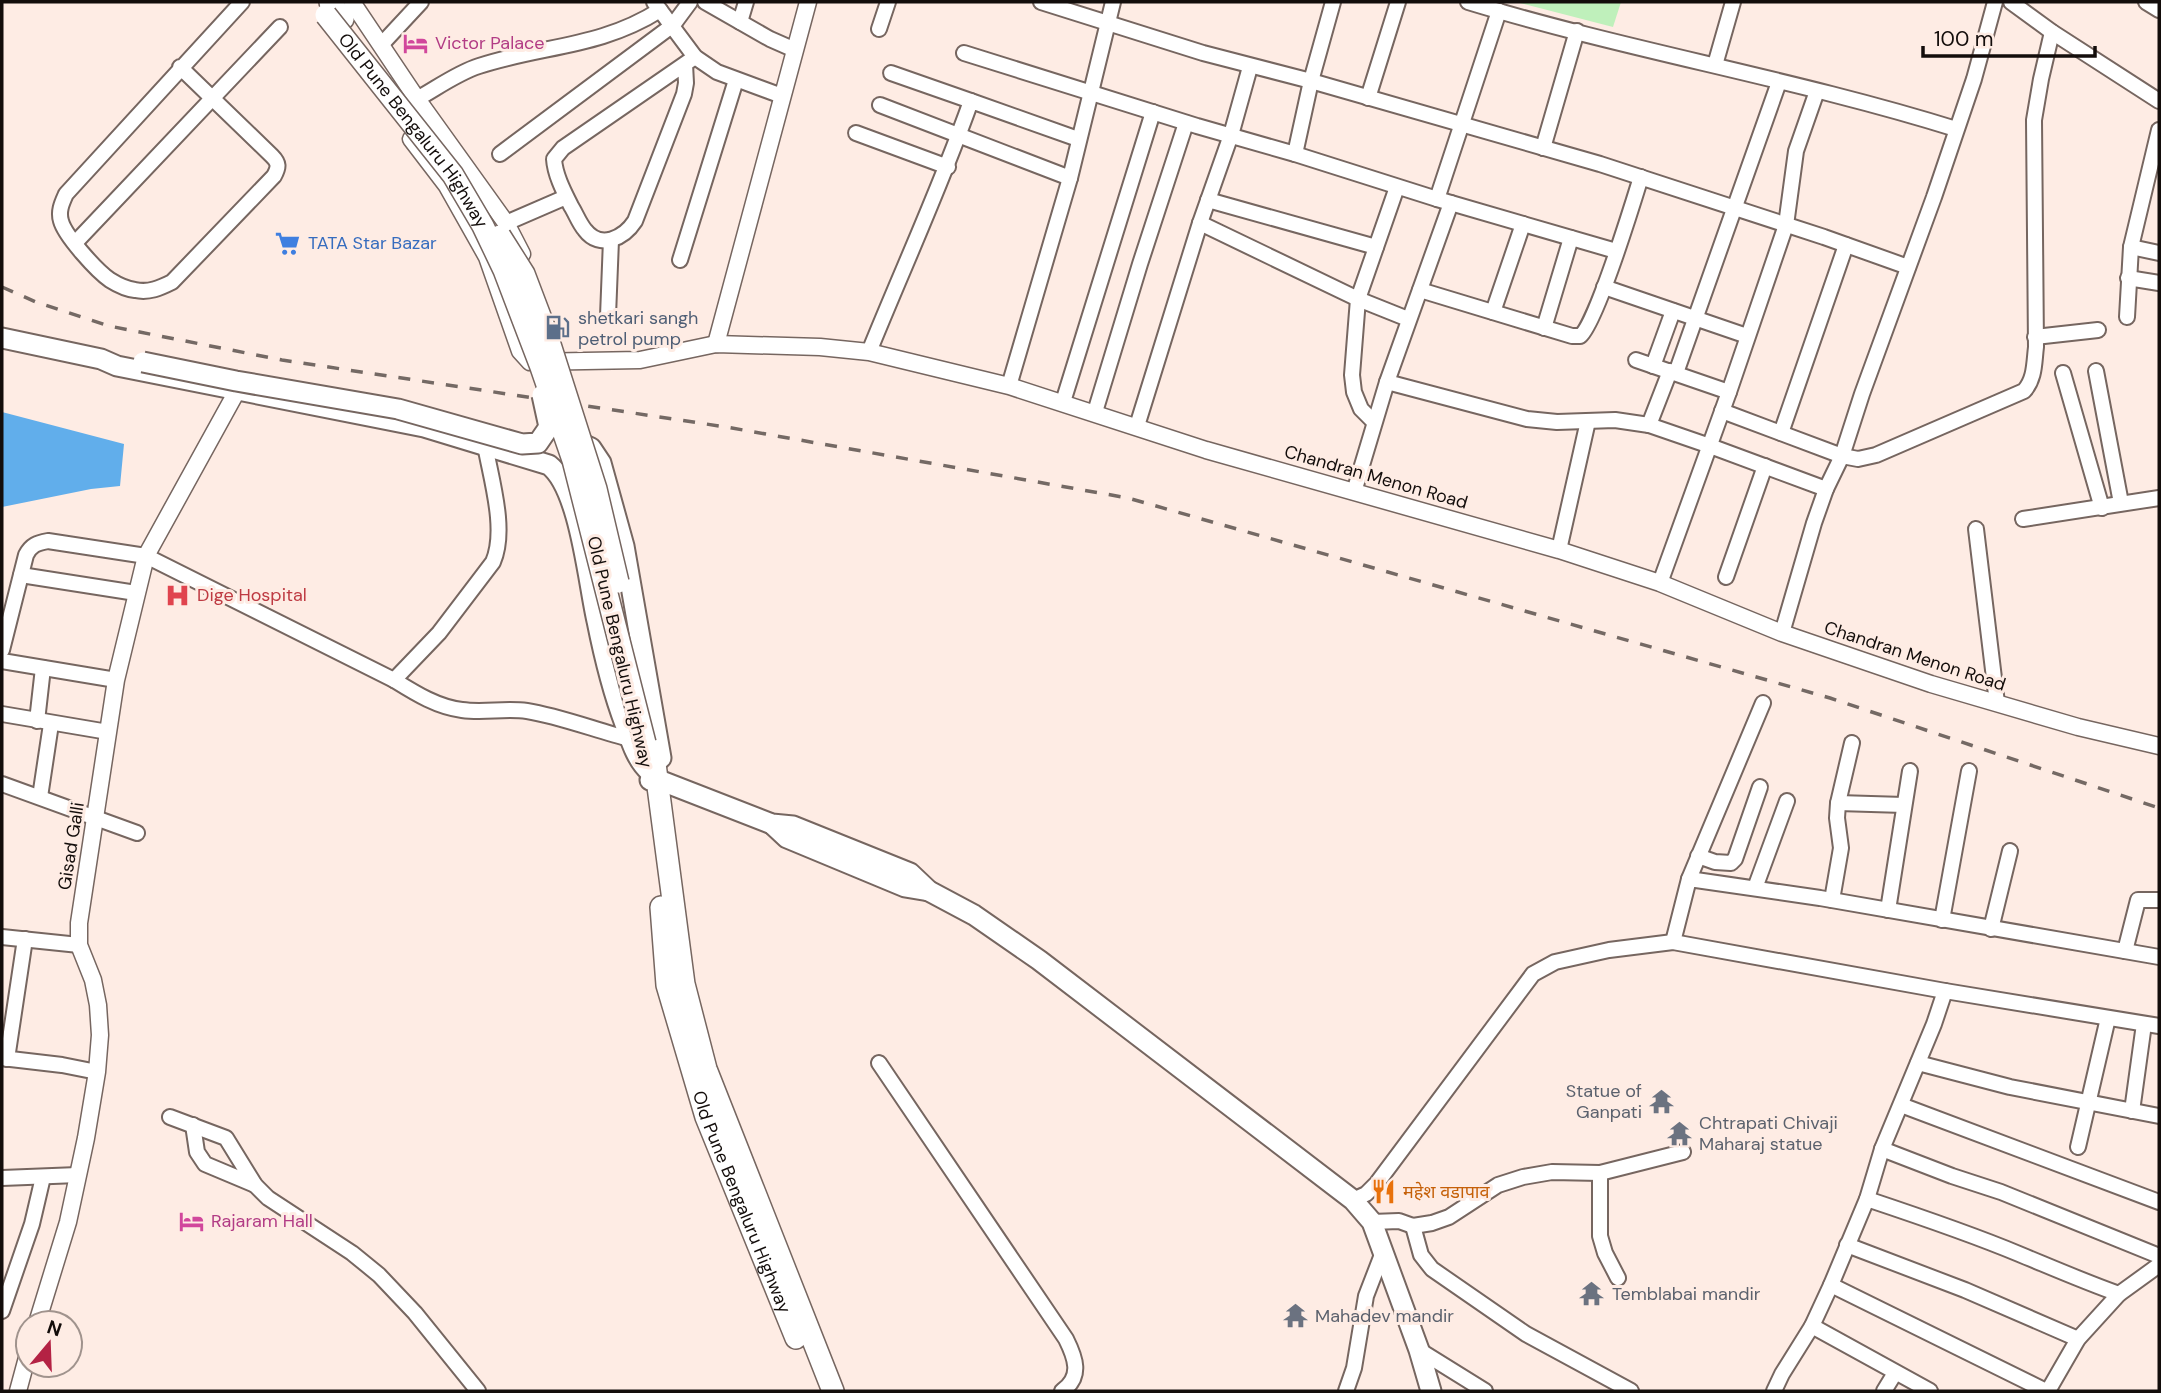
<svg xmlns="http://www.w3.org/2000/svg" width="2161" height="1393" viewBox="0 0 2161 1393" font-family="'DM Sans','Noto Sans Devanagari',sans-serif">
  <style>
    .green { fill: #bff0bb }
    .water { fill: #61aeeb }
    .lines { fill: none; stroke-linecap: round; stroke-linejoin: round }
    .minor-casing { stroke: #766660; stroke-width: 18 }
    .tertiary-casing { stroke: #766660; stroke-width: 19 }
    .secondary-casing { stroke: #766660; stroke-width: 23 }
    .primary-casing { stroke: #766660; stroke-width: 24 }
    .minor { stroke: #fff; stroke-width: 14 }
    .tertiary { stroke: #fff; stroke-width: 16 }
    .secondary { stroke: #fff; stroke-width: 19 }
    .primary { stroke: #fff; stroke-width: 21 }
    .rail { stroke: #746964; stroke-width: 3.5; stroke-dasharray: 12 12; stroke-linecap: butt }
    .secondary-bridge-casing { stroke: #766660; stroke-width: 23; stroke-linecap: butt }
    .primary-bridge-casing { stroke: #766660; stroke-width: 24; stroke-linecap: butt }
    .secondary-bridge { stroke: #fff; stroke-width: 19 }
    .primary-bridge { stroke: #fff; stroke-width: 21 }
    .labels { text-anchor: middle; stroke-width: 6; stroke-linejoin: round; paint-order: stroke }
    .hotel-label { font-size: 18px; fill: #b23c85; stroke: #feece4; text-anchor: start }
    .street-label { font-size: 18px; fill: #130d0b; stroke: #feece4 }
    .shop-label { font-size: 18px; fill: #366cbe; stroke: #feece4; text-anchor: start }
    .service-label { font-size: 18px; fill: #4e5e75; stroke: #feece4; text-anchor: start }
    .health-label { font-size: 18px; fill: #be3a42; stroke: #feece4; text-anchor: start }
    .worship-label { font-size: 18px; fill: #5b616d; stroke: #feece4; text-anchor: start }
    .food-label { font-size: 18px; fill: #c56008; stroke: #feece4; text-anchor: start }
  </style>
  <rect width="100%" height="100%" fill="#feece4"/>
  <path class="green" d="M1516,2H1621L1613,27Z"/>
  <path class="water" d="M2,412L124,444L120,486L91,489L2,507Z"/>
  <g class="lines">
    <defs>
      <g id="minor">
        <path d="M654,2L695,57L717,72L782,96"/>
        <path d="M705,2L770,39L795,50"/>
        <path d="M1041,2L1203,53L1311,81L1600,164L1824,237L1908,267"/>
        <path d="M1468,2C1629,51 1796,79 1956,129"/>
        <path d="M2011,2L2052,32L2159,101"/>
        <path d="M2146,2L2159,10"/>
        <path d="M740,22L746,2"/>
        <path d="M879,29L888,2"/>
        <path d="M381,45L421,2"/>
        <path d="M964,53L1197,126L1295,154L1311,81L1333,2"/>
        <path d="M685,64L686,83L684,94L635,221C624,238 600,250 585,230C579,223 576,214 571,206C564,192 555,175 554,159L563,148L695,57"/>
        <path d="M1715,65L1733,2"/>
        <path d="M180,67L272,156C279,163 279,167 274,176L172,282C160,288 149,293 135,290C126,289 118,285 110,280C97,271 65,236 61,221C58,211 62,203 66,194L242,2"/>
        <path d="M891,73L971,101"/>
        <path d="M1368,98L1398,2"/>
        <path d="M417,99C437,88 457,73 479,66C543,45 600,48 660,10"/>
        <path d="M880,105L1070,178"/>
        <path d="M856,133L948,167"/>
        <path d="M1543,148L1577,31"/>
        <path d="M500,154L673,25L690,2"/>
        <path d="M1295,154L1437,199L1616,251"/>
        <path d="M1437,199L1499,11"/>
        <path d="M1208,200L1376,247"/>
        <path d="M506,223L566,197"/>
        <path d="M1200,223L1358,299L1408,319"/>
        <path d="M75,243L280,27"/>
        <path d="M2131,247L2159,253"/>
        <path d="M680,260L736,80"/>
        <path d="M2128,278L2159,283"/>
        <path d="M1604,287L1747,336"/>
        <path d="M1420,290L1572,336H1580C1595,327 1633,203 1641,177"/>
        <path d="M1493,312L1523,224"/>
        <path d="M608,316L611,240"/>
        <path d="M2127,317L2131,247L2159,130"/>
        <path d="M1544,328L1571,238"/>
        <path d="M2035,337L2098,330"/>
        <path d="M869,352C903,268 941,186 971,101L1078,139"/>
        <path d="M1636,360L1729,392"/>
        <path d="M1653,366L1673,311"/>
        <path d="M2096,371L2121,503"/>
        <path d="M1676,373L1779,82"/>
        <path d="M2063,373L2102,508"/>
        <path d="M1387,382L1527,419L1557,422L1615,420L1649,425L1710,446L1826,489"/>
        <path d="M1009,386L1070,178L1113,2"/>
        <path d="M1063,402L1153,112"/>
        <path d="M1722,411L1842,456L1858,459L1876,455L2024,391C2035,379 2034,363 2036,347L2034,120L2041,79L2052,32"/>
        <path d="M1095,412L1140,264L1186,123"/>
        <path d="M1374,422L1361,409L1354,392L1352,375L1358,299L1397,187"/>
        <path d="M1649,425L1670,371"/>
        <path d="M1137,426L1200,223L1231,135L1250,67"/>
        <path d="M1781,433L1846,245"/>
        <path d="M1354,492L1387,382L1451,203"/>
        <path d="M2023,519L2159,498"/>
        <path d="M1976,529L1997,703"/>
        <path d="M1559,550L1588,421"/>
        <path d="M21,575L136,593"/>
        <path d="M1726,577L1765,466"/>
        <path d="M1660,583L1729,392L1786,225L1796,151L1817,91"/>
        <path d="M1782,633L1814,523L1826,489L1842,456L1862,394L1934,197L1974,79L1995,2"/>
        <path d="M2,650L26,555C31,545 37,543 48,541L146,556L394,680C415,693 437,707 462,710C484,713 505,708 527,711C559,716 598,731 630,739"/>
        <path d="M2,661L116,680"/>
        <path d="M394,680L439,633L493,562C507,530 491,479 485,445"/>
        <path d="M2,714L108,732"/>
        <path d="M37,721L43,668"/>
        <path d="M2,784L137,833"/>
        <path d="M40,797L51,724"/>
        <path d="M1838,803L1904,805"/>
        <path d="M1698,856L1715,862L1731,863L1735,859L1760,787"/>
        <path d="M1689,879L1763,703"/>
        <path d="M1755,888L1787,801"/>
        <path d="M1832,900L1841,848L1837,818L1838,803L1852,743"/>
        <path d="M1888,910L1910,771"/>
        <path d="M1942,920L1969,771"/>
        <path d="M1991,929L2010,851"/>
        <path d="M2,937L79,945"/>
        <path d="M1673,942L1689,879L1820,898L2159,957"/>
        <path d="M2125,951L2138,900H2159"/>
        <path d="M2,1058L62,1065L97,1072"/>
        <path d="M7,1059L25,939"/>
        <path d="M879,1063L1066,1339C1075,1357 1083,1377 1062,1391"/>
        <path d="M1918,1063L2010,1087L2159,1116"/>
        <path d="M1901,1105L2159,1202"/>
        <path d="M2132,1111L2144,1024"/>
        <path d="M170,1117L226,1138L255,1185L268,1198L352,1253L379,1275L415,1313L478,1391"/>
        <path d="M193,1125L197,1152L205,1164L255,1185"/>
        <path d="M2078,1147L2108,1018"/>
        <path d="M1882,1149L1952,1176L2001,1192L2159,1256"/>
        <path d="M1600,1173V1236L1605,1253L1618,1278"/>
        <path d="M2,1178L78,1175"/>
        <path d="M1867,1199C1918,1216 1969,1233 2019,1254C2053,1268 2085,1282 2119,1294"/>
        <path d="M1353,1200L1366,1194L1377,1183L1533,974L1555,962L1609,950L1673,942L1945,991L2159,1026"/>
        <path d="M1372,1222L1399,1221L1413,1226L1432,1223L1449,1217L1498,1185L1523,1177L1552,1172L1600,1173L1683,1152"/>
        <path d="M1413,1226L1421,1255L1432,1269L1526,1334L1631,1391"/>
        <path d="M1847,1245L1965,1290L2078,1339"/>
        <path d="M1831,1285L2046,1391"/>
        <path d="M2,1311L32,1224L43,1177"/>
        <path d="M1812,1326L1930,1391"/>
        <path d="M1419,1350L1485,1391"/>
        <path d="M1346,1391L1354,1368L1366,1296L1383,1252"/>
        <path d="M1774,1391L1782,1374L1812,1326L1831,1285L1867,1199L1882,1149L1934,1024L1945,991"/>
        <path d="M1884,1391L1895,1373"/>
        <path d="M2048,1391L2078,1339L2119,1294L2159,1265"/>
      </g>
      <g id="tertiary">
        <path d="M352,2L417,99L506,223L522,254"/>
        <path d="M411,139L447,186L487,257L520,351L530,362L640,360L716,344L820,347L869,352L1009,386L1206,450L1559,550L1660,583L1782,633L1931,684L2078,727L2159,746"/>
        <path d="M716,344L808,2"/>
        <path d="M37,1323L68,1222L86,1138L97,1072L100,1035L98,1005L93,980L79,945V923L116,680L146,556L237,391"/>
        <path d="M18,1391L28,1354"/>
      </g>
      <g id="secondary">
        <path d="M2,338L101,359L117,366L424,427L549,465C580,489 588,582 597,621C604,656 612,690 625,724C631,741 636,759 649,771"/>
        <path d="M578,442L591,448L601,463L624,546L661,758"/>
        <path d="M650,780H659L772,824L793,826L910,873L929,891L974,915L1039,960L1353,1200L1372,1222L1419,1350L1431,1391"/>
        <path d="M772,824L787,838L905,887L929,891"/>
      </g>
      <g id="primary">
        <path d="M330,2L343,19"/>
        <path d="M652,741L684,984L706,1069L833,1391"/>
        <path id="s1" d="M661,907L667,985L706,1117L796,1338"/>
      </g>
    </defs>
    <use href="#minor" class="minor-casing"/>
    <use href="#tertiary" class="tertiary-casing"/>
    <use href="#secondary" class="secondary-casing"/>
    <use href="#primary" class="primary-casing"/>
    <use href="#minor" class="minor"/>
    <use href="#tertiary" class="tertiary"/>
    <use href="#secondary" class="secondary"/>
    <use href="#primary" class="primary"/>
    <path class="rail" d="M2,287L36,302L109,326L282,360L726,427L1128,498L1830,698L2159,808"/>
    <defs>
      <path id="secondary-bridge" d="M143,362L236,381L398,409L522,444L538,443L549,427L542,395"/>
      <g id="primary-bridge">
        <path id="s2" d="M326,15L453,175L483,226L504,270L541,367L573,460L645,743"/>
        <path d="M500,236L524,274L546,332L596,489L618,582"/>
      </g>
    </defs>
    <use href="#secondary-bridge" class="secondary-bridge-casing"/>
    <use href="#primary-bridge" class="primary-bridge-casing"/>
    <use href="#secondary-bridge" class="secondary-bridge"/>
    <use href="#primary-bridge" class="primary-bridge"/>
  </g>
  <defs>
    <symbol id="hotel-bare" viewBox="-9 -9 18 18"><path d="M-6-4.5h1.5V1H6V5H4.5V3h-9V5H-6ZM-4 0a1.8 1.8 0 1 1 3.6 0ZM.5 0V-2.5h3Q6-2.5 6 0Z" fill="#d1479c" stroke="#feece4" stroke-width="2.5" paint-order="stroke"/></symbol>
    <symbol id="supermarket-bare" viewBox="-9 -9 18 18"><path d="M-6-5.5h2.5l.6 2H6L4.5 2H-2.5L-4.4-4H-6ZM-1.5 3.2a1.3 1.3 0 1 0 .1 0ZM3 3.2a1.3 1.3 0 1 0 .1 0Z" fill="#3f7fe0" stroke="#feece4" stroke-width="2.5" paint-order="stroke"/></symbol>
    <symbol id="fuel-bare" viewBox="-9 -9 18 18"><path d="M-5.5-6h7V0h2V4h1.3V-2.5L3-4.5l.8-.8L6-3V5H2.5V1h-1V6h-7ZM-4.2-4.7v3.2H.2V-4.7Z" fill="#5c6f8a" stroke="#feece4" stroke-width="2.5" paint-order="stroke"/></symbol>
    <symbol id="hospital-bare" viewBox="-9 -9 18 18"><path d="M-5-5h3v3.5h4V-5h3V5h-3V1.5h-4V5h-3Z" fill="#e0444e" stroke="#feece4" stroke-width="2.5" paint-order="stroke"/></symbol>
    <symbol id="temple-bare" viewBox="-9 -9 18 18"><path d="M0-6L5-2H3V0L6.5 2.5H4V6H1.5V3h-3V6H-4V2.5H-6.5L-3 0V-2H-5Z" fill="#6b7280" stroke="#feece4" stroke-width="2.5" paint-order="stroke"/></symbol>
    <symbol id="restaurant-bare" viewBox="-9 -9 18 18"><path d="M-5-6h1v4h1v-4h1v4h1v-4h1v5L-1.5 .5V6h-2V.5L-5-1ZM5-6V6H3V1.5H1.5Q1.5-4 5-6Z" fill="#e8710a" stroke="#feece4" stroke-width="2.5" paint-order="stroke"/></symbol>
  </defs>
  <g fill-rule="evenodd">
    <use href="#hotel-bare" x="398" y="26" width="35" height="35"/>
    <use href="#supermarket-bare" x="270" y="226" width="35" height="35"/>
    <use href="#fuel-bare" x="540" y="310" width="35" height="35"/>
    <use href="#hospital-bare" x="160" y="578" width="35" height="35"/>
    <use href="#temple-bare" x="1644" y="1084" width="35" height="35"/>
    <use href="#temple-bare" x="1662" y="1116" width="35" height="35"/>
    <use href="#restaurant-bare" x="1366" y="1174" width="35" height="35"/>
    <use href="#hotel-bare" x="174" y="1204" width="35" height="35"/>
    <use href="#temple-bare" x="1574" y="1276" width="35" height="35"/>
    <use href="#temple-bare" x="1278" y="1298" width="35" height="35"/>
  </g>
  <g class="labels">
    <g class="hotel-label">
      <text x="435" y="49">Victor Palace</text>
      <text x="211" y="1227">Rajaram Hall</text>
    </g>
    <g class="street-label">
      <text dy="6" stroke="none"><textPath href="#s2" startOffset="145">Old Pune Bengaluru Highway</textPath></text>
      <text transform="translate(1376 477) rotate(16)" y="6">Chandran Menon Road</text>
      <text transform="translate(620 652) rotate(77)" y="6">Old Pune Bengaluru Highway</text>
      <text transform="translate(1915 656) rotate(18)" y="6">Chandran Menon Road</text>
      <text transform="translate(71 846) rotate(-81)" y="6">Gisad Galli</text>
      <text dy="6" stroke="none"><textPath href="#s1" startOffset="308">Old Pune Bengaluru Highway</textPath></text>
    </g>
    <g class="shop-label">
      <text x="308" y="249">TATA Star Bazar</text>
    </g>
    <g class="service-label">
      <text x="578" y="324">shetkari sangh<tspan x="578" dy="21">petrol pump</tspan></text>
    </g>
    <g class="health-label">
      <text x="197" y="601">Dige Hospital</text>
    </g>
    <g class="worship-label">
      <text x="1642" y="1097" text-anchor="end">Statue of<tspan x="1642" dy="21">Ganpati</tspan></text>
      <text x="1699" y="1129">Chtrapati Chivaji<tspan x="1699" dy="21">Maharaj statue</tspan></text>
      <text x="1612" y="1300">Temblabai mandir</text>
      <text x="1315" y="1322">Mahadev mandir</text>
    </g>
    <g class="food-label">
      <text x="1403" y="1198">महेश वडापाव</text>
    </g>
  </g>
  <rect width="2161" height="1393" fill="none" stroke="#130d0b" stroke-width="7"/>
  <g transform="translate(49 1344) rotate(19)"><circle r="33" fill="#feece4" stroke="#a0938d" stroke-width="2"/>
  <path d="M0-5L12 26L0 18L-12 26Z" fill="#b42244"/>
  <text y="-10" font-size="19" font-weight="bold" text-anchor="middle" fill="#130d0b">N</text>
  </g>
  <path d="M1923 46v10h172v-10" fill="none" stroke="#130d0b" stroke-width="3.5"/>
  <text x="1934" y="46" font-size="21" fill="#130d0b" stroke="#feece4" stroke-width="5" paint-order="stroke">100 m</text>
</svg>
